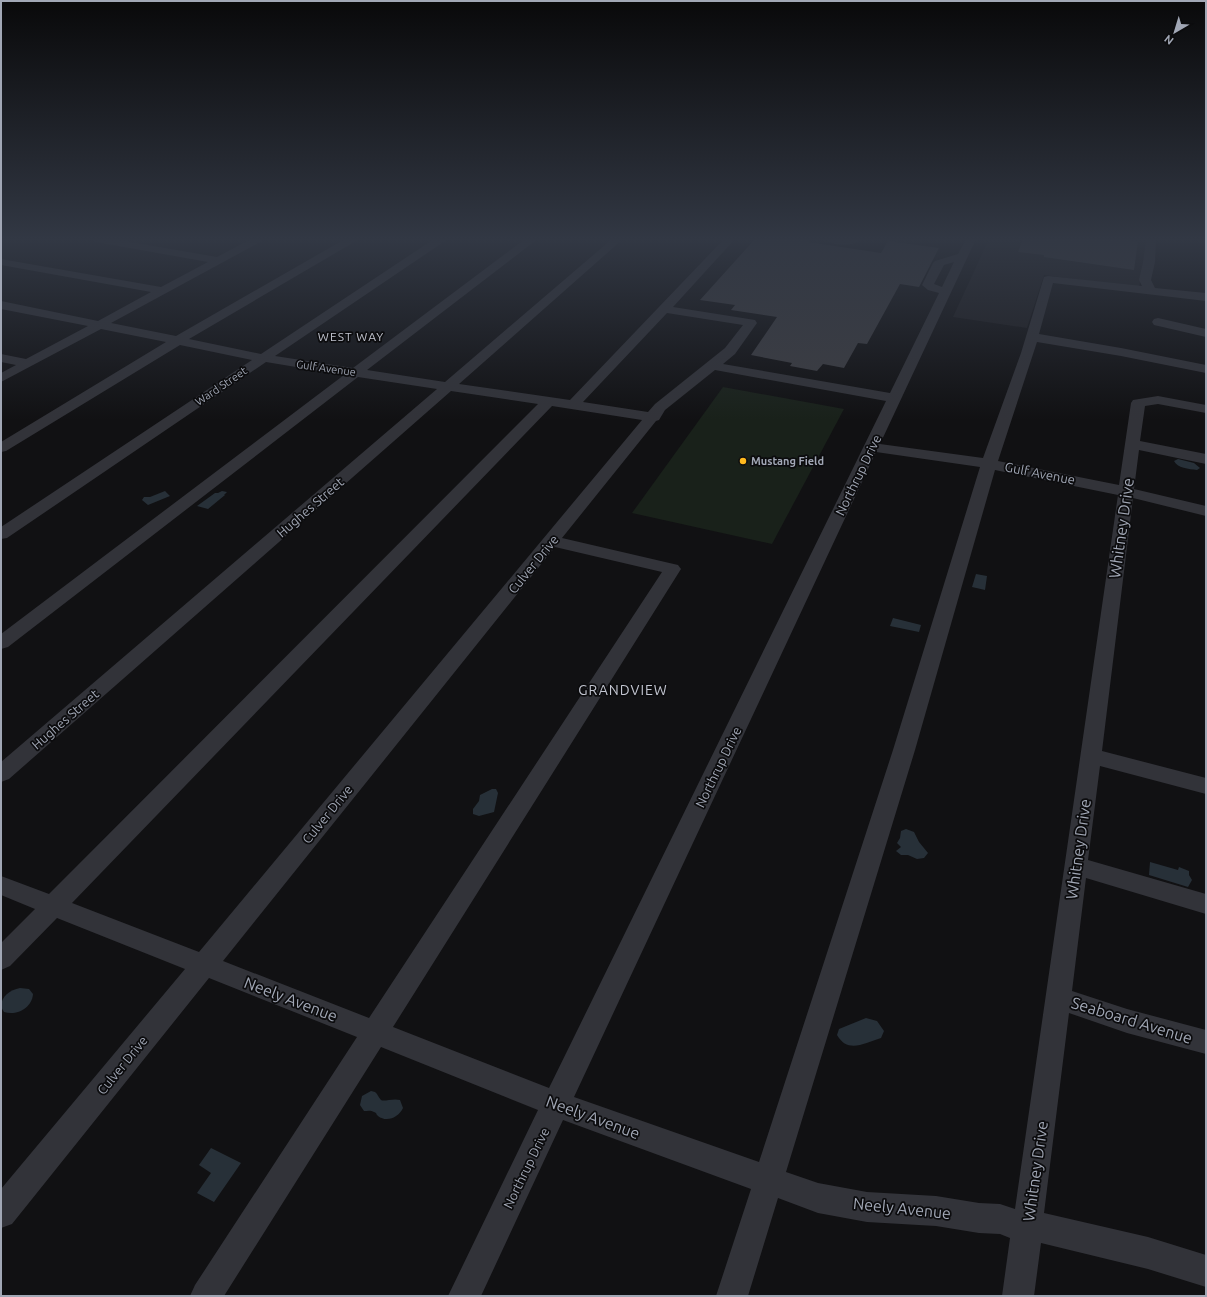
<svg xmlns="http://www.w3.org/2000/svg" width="1207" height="1297" viewBox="0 0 1207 1297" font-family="Ubuntu,sans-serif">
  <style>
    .built { fill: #1d1d20 }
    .green { fill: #19211a }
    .water { fill: #273038 }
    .building { fill: #3d3e43 }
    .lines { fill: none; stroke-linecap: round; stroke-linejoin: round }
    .minor { fill: #323339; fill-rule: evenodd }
    .poi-dot { fill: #ffba1e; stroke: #0c0c0e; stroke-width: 1.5 }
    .labels { text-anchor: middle; stroke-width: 3.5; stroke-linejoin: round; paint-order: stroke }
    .far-street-label { font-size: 11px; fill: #a1a7b5; stroke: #0c0c0e }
    .far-poi-label { font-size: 11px; font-weight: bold; fill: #a1a7b5; stroke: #0c0c0e; text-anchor: start }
    .far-neighbourhood-label { font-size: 12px; letter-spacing: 1px; fill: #c3c6d1; stroke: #0c0c0e }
    .street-label { font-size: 13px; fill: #a1a7b5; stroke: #0c0c0e }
    .neighbourhood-label { font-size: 14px; letter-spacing: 1px; fill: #c3c6d1; stroke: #0c0c0e }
    .near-street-label { font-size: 16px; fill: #a1a7b5; stroke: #0c0c0e }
  </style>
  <rect width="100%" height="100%" fill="#111113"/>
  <path class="built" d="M989,239H1125L1146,241L1139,288L1044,275L1027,328L953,317Z"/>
  <path class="green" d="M723,387L844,409L772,544L632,513Z"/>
  <g class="water">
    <path d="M1178,459L1194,463L1200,468L1197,470C1189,469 1177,468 1174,461Z"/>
    <path d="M165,491L170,496L148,505L142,500L144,497H150Z"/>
    <path d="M222,491L227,492L224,495H225L208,509L197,506L215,493H218Z"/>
    <path d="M976,574L987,576L985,590L972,587Z"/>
    <path d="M893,618L921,625L919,632L890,626Z"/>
    <path d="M492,789H496L498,793L494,812L479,816L473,814V809L479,801L480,795Z"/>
    <path d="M906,829L914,832L919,842L928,853L924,858L917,859L908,855H901L896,851L901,847L897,843L900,838L901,831Z"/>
    <path d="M1150,862L1178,870L1179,867L1189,871V875L1192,880L1188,887L1149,875Z"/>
    <path d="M20,988L29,989L33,994C32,1008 17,1016 4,1012L1,1007C1,996 10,990 20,988Z"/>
    <path d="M866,1018L877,1021L884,1031L881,1038C864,1043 848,1054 837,1035L839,1029Z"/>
    <path d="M371,1091L375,1092C378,1094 378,1097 381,1100C384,1102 393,1098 400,1100L403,1108C399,1117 387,1123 378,1116C375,1113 378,1114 374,1112C371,1110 367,1111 364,1111L360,1105L362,1096Z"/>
    <path d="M211,1148L241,1163L214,1202L197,1193L211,1173L199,1165Z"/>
  </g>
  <g class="building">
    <path d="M755,239H811L808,242L881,253L888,241L939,248L919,287L900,284L867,344L858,343L844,368L823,364L817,371L790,366L792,363L751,355L777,317L731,310L735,305L700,300Z"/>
    <path d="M1023,239H1116L1138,241L1134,270L1044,257V255L1018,252Z"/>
  </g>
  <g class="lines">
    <g class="minor">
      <path d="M91,239H113L217,257L251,239H263L262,241L111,323L176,336L345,239H357L356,241L189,339L261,354L434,239H446L445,241L275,356L353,368L525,239H536L535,241L367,370L445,382L612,239H623L459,384L570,400L724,239H735L673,307L755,320L757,323L735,354L723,364L890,393L939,293L928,290L922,285L933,263L935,261L958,254L966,239H976L880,444L983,458L1021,353L1044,277L1048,276L1142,286L1139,280L1143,262L1146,239H1156L1155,262L1151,280L1155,288L1206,293V301L1053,283L1039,334L1121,348L1206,365V373L1121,356L1037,342L998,461L1119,485L1131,403L1133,400L1158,396L1206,405V413L1158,404L1145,406L1140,441L1206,454V464L1139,450L1134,489L1206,506V516L1133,498L1102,751L1206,778V794L1100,766L1088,860L1206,894V914L1086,878L1072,991L1127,1009L1206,1030V1054L1127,1033L1069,1013L1044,1213L1148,1237L1206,1255V1287L1148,1269L1041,1243L1034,1296H1002L1010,1238L1000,1234L979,1233L936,1226L867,1222L818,1213L778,1198L748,1296H716L751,1189L563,1120L481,1296H448L538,1110L381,1047L224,1296H190L195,1285L357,1037L209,978L12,1224L1,1228V1189L185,969L57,918L10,966L1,970V943L35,909L1,895V876L49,894L538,404L451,391L9,779L1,782V762L437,389L358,377L8,647L1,649V634L344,375L266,362L7,538L1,539V527L252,360L180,345L6,451L1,452V442L166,342L101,329L1,382V373L16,365L1,362V354L26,359L88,326L1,309V301L98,321L151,292L1,265V259L161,287L208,262L96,242ZM954,262L942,287L934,284L944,265ZM667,313L743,325L725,348L655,404L648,412L583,402ZM715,370L886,401L549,1088L393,1027L681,569L678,565L562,538L656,421L659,420L665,410ZM552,406L642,420L199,952L72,903ZM876,452L980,467L893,750L759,1162L574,1097ZM995,470L1118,495L1015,1209L1000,1204L979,1203L936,1196L867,1192L818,1183L786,1172L915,750ZM555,547L662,572L369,1018L223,961Z"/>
      <path d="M824,239H862C856,247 830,246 824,239Z"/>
      <path d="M1158,318L1206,329V337L1154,325L1152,322L1154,319Z"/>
    </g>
  </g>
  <linearGradient id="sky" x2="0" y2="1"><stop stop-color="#09090a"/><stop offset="0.57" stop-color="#323844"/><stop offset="1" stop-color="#323844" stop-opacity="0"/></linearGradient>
  <rect width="1207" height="420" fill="url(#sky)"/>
  <circle class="poi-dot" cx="743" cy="461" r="4"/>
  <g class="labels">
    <g class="far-street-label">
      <text transform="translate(326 368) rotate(8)" y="4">Gulf Avenue</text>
      <text transform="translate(221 386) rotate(-34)" y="4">Ward Street</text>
    </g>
    <g class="far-poi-label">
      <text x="751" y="465">Mustang Field</text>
    </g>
    <g class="far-neighbourhood-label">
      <text x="351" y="341">WEST WAY</text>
    </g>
    <g class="street-label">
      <text transform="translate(1040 473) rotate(11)" y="5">Gulf Avenue</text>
      <text transform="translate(858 475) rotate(-64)" y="5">Northrup Drive</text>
      <text transform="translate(310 507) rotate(-41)" y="5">Hughes Street</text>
      <text transform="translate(533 564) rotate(-51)" y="5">Culver Drive</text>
      <text transform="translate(65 719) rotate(-41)" y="5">Hughes Street</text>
      <text transform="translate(718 767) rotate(-64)" y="5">Northrup Drive</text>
      <text transform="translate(327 814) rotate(-51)" y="5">Culver Drive</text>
      <text transform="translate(122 1065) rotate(-51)" y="5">Culver Drive</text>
      <text transform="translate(526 1168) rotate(-64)" y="5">Northrup Drive</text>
    </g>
    <g class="neighbourhood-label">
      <text x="623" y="695">GRANDVIEW</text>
    </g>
    <g class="near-street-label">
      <text transform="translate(1121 528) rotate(-82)" y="6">Whitney Drive</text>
      <text transform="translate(1078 849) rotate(-82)" y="6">Whitney Drive</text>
      <text transform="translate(291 999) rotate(21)" y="6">Neely Avenue</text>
      <text transform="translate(1132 1020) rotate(17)" y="6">Seaboard Avenue</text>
      <text transform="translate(593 1117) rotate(20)" y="6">Neely Avenue</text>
      <text transform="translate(1035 1171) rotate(-82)" y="6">Whitney Drive</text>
      <text transform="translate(902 1208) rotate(6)" y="6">Neely Avenue</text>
    </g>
  </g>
  <rect width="1207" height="1297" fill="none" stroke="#a1a7b5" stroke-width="4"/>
  <g transform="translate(1175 32) rotate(218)" stroke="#0c0c0e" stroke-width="3" paint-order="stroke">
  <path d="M0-3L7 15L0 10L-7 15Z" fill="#a1a7b5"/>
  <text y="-6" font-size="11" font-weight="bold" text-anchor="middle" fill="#a1a7b5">N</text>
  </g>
</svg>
